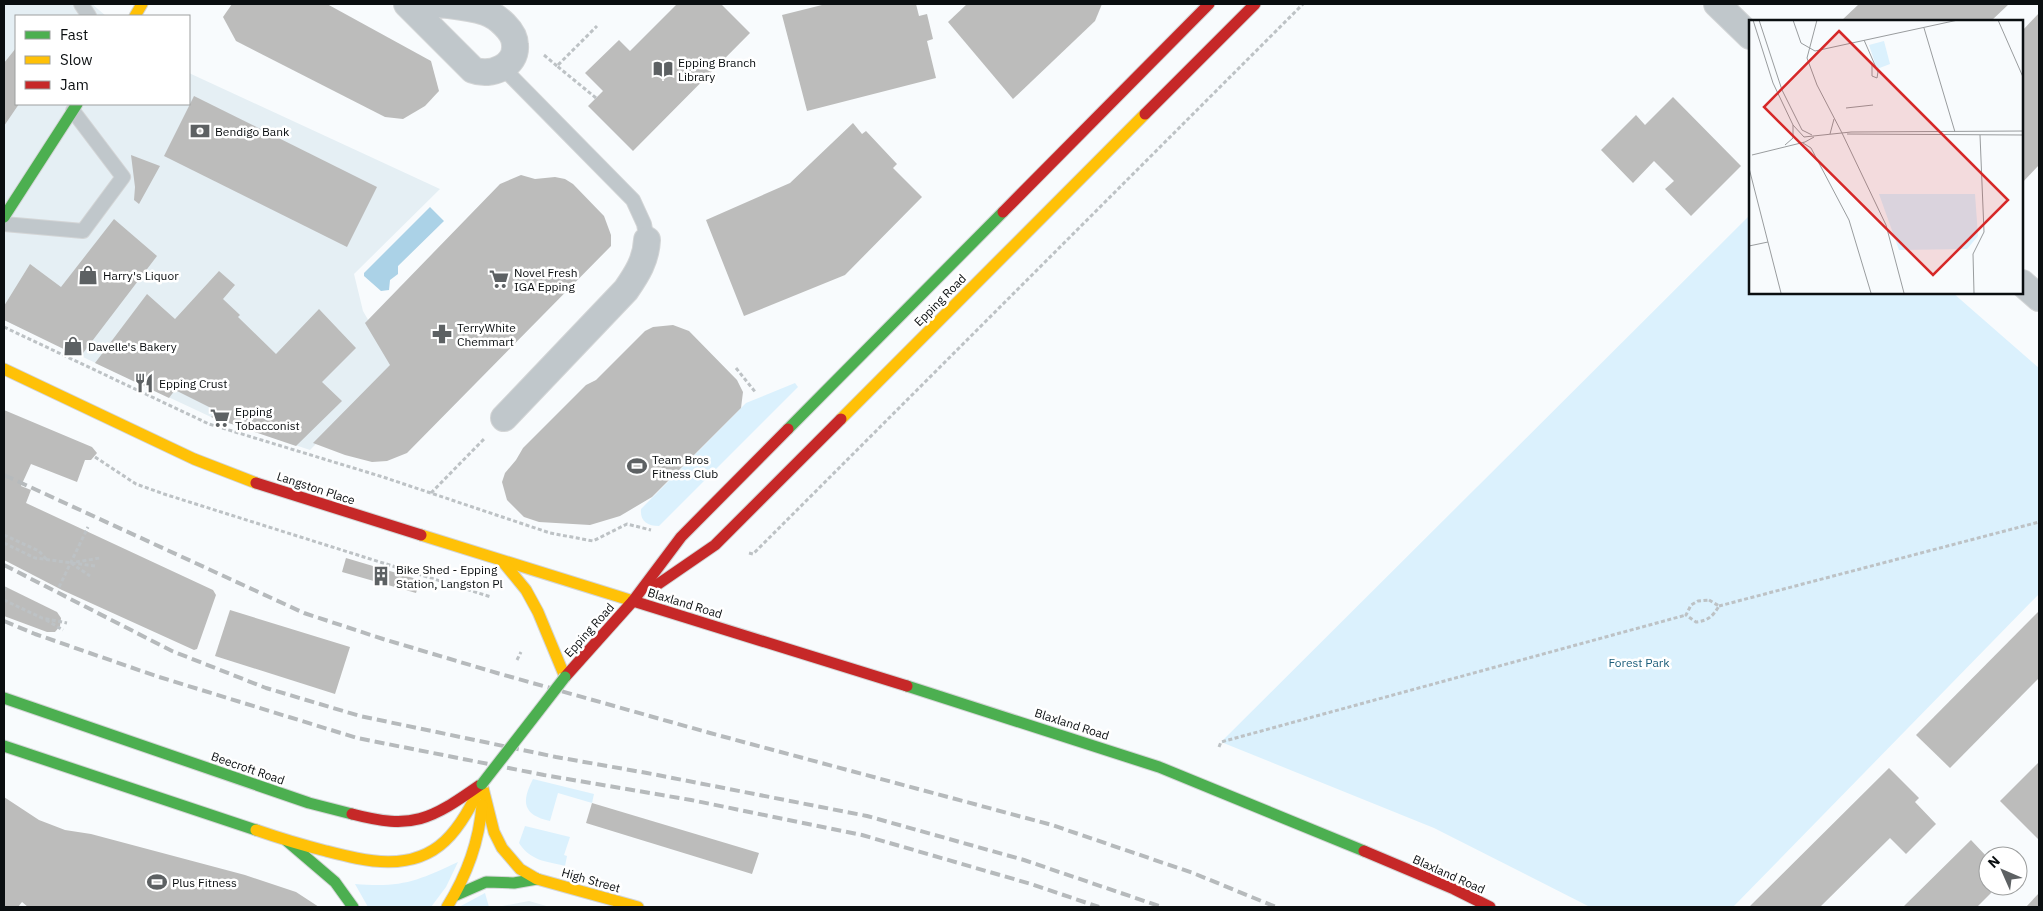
<svg xmlns="http://www.w3.org/2000/svg" width="2043" height="911" viewBox="0 0 2043 911" font-family="'IBM Plex Sans',sans-serif">
  <style>
    .built { fill: #e5eff4 }
    .green { fill: #dbf1fd }
    .water { fill: #abd2e7 }
    .building { fill: #bcbcbb }
    .lines { fill: none; stroke-linecap: round; stroke-linejoin: round }
    .lane-casing { stroke: #d3d5d6; stroke-width: 16 }
    .street-casing { stroke: #d3d5d6; stroke-width: 28 }
    .fast-casing { stroke: #d3d5d6; stroke-width: 13 }
    .slow-casing { stroke: #d3d5d6; stroke-width: 13 }
    .jam-casing { stroke: #d3d5d6; stroke-width: 13 }
    .path { stroke: #bdc2c5; stroke-width: 3; stroke-dasharray: 4 2.5; stroke-linecap: butt }
    .lane { stroke: #c0c7cb; stroke-width: 14 }
    .street { stroke: #c0c7cb; stroke-width: 26 }
    .fast { stroke: #4caf50; stroke-width: 11 }
    .slow { stroke: #ffc107; stroke-width: 11 }
    .jam { stroke: #c62828; stroke-width: 11 }
    .rail { stroke: #b6babc; stroke-width: 4; stroke-dasharray: 10 5; stroke-linecap: butt }
    .fast-bridge-casing { stroke: #d3d5d6; stroke-width: 13; stroke-linecap: butt }
    .fast-bridge { stroke: #4caf50; stroke-width: 11 }
    .labels { text-anchor: middle; dominant-baseline: central; stroke-width: 5; stroke-linejoin: round; paint-order: stroke }
    .poi-label { font-size: 12px; fill: #0a0e10; stroke: #fff; text-anchor: start }
    .street-label { font-size: 12px; fill: #0a0e10; stroke: #fff }
    .park-label { font-size: 12px; fill: #1b5d7a; stroke: #fff }
    .inset-road { fill: none; stroke: #999c9e; stroke-width: 1 }
    .view { fill: #d62828; fill-opacity: 0.15; stroke: #d62828; stroke-width: 2.5 }
    .inset-edge { fill: none; stroke: #0a0e10; stroke-width: 2.5 }
  </style>
  <rect width="100%" height="100%" fill="#f8fbfd"/>
  <g class="built">
    <path d="M4,4h88l14,12h-90v88h173v-31l251,116 -86,85 9,37 31,54 -84,85 -99,-33 -207,-97z"/>
    <path d="M529,901l21,6h-50l2,-1z"/>
  </g>
  <g class="green">
    <path d="M1750,215v77l203,1 86,75v226l-306,313h-143l-156,-79 -213,-86z"/>
    <path d="M795,383l3,4 -139,139c-12,0 -19,-5 -18,-17l105,-106z"/>
    <path d="M533,779l61,15 -2,9 -34,-10 -8,28c-27,-6 -29,-19 -17,-42z"/>
    <path d="M525,826l45,11 -6,18 3,1 -2,10c-20,-5 -34,-5 -46,-23z"/>
    <path d="M458,862l-12,25 -15,20h-63l-13,-23c47,4 62,-3 103,-22z"/>
    <path d="M485,893l4,14h-30z"/>
  </g>
  <path class="water" d="M430,207l14,14 -46,45v8l-8,6 -1,10 -8,1 -17,-15v-3z"/>
  <g class="building">
    <path d="M232,4h95l104,57 8,30 -14,15 -22,13 -18,-2 -149,-76 -13,-24z"/>
    <path d="M677,4h44l29,29 -117,118 -45,-45 15,-15 -18,-18 34,-33 11,11z"/>
    <path d="M826,4h90l3,12 8,-2 6,25 -6,2 9,37 -129,33 -25,-96z"/>
    <path d="M967,4h135l-7,17 -82,78 -65,-77z"/>
    <path d="M1859,4h150l-18,17h-150z"/>
    <path d="M2039,13v152l-17,18v-152z"/>
    <path d="M16,48v56h3l-15,22v-63z"/>
    <path d="M194,96l183,91 -30,60 -183,-91z"/>
    <path d="M1673,97l68,69 -50,50 -26,-27 9,-8 -20,-20 -21,22 -32,-33 35,-35 9,10z"/>
    <path d="M853,123l9,11 4,-3 31,33 -4,4 29,29 -77,78 -101,41 -38,-96 84,-37z"/>
    <path d="M131,155l29,11 -21,38 -5,-4 1,-13z"/>
    <path d="M521,175l14,4 20,-2 10,2 8,5 31,32 7,19v11l-204,207 -20,8 -15,1 -27,-7 -32,-12 77,-78 -25,-42 135,-139z"/>
    <path d="M114,219l43,37 -77,101 -76,-37v-14l26,-42 31,23z"/>
    <path d="M219,271l16,14 -12,14 17,16 -2,2 38,37 43,-45 37,39 -34,34 20,19 -46,45 -85,-29 6,-6 -42,-21 -6,8 -74,-35 52,-69 28,25z"/>
    <path d="M673,325l16,6 48,49 6,12 -2,16 -89,89 -32,19 -30,9 -51,-3 -15,-5 -17,-17 -5,-18 3,-9 11,-13 7,-12 63,-63 10,-5 49,-49 8,-4z"/>
    <path d="M4,410l88,37 5,6 -6,7h-6l-8,22 -46,-18 -10,22 10,4 -5,13 187,87 3,5 -19,54 -3,1 -132,-60 -58,-30z"/>
    <path d="M346,558l74,22 -4,13 -74,-21z"/>
    <path d="M4,586l53,26 4,6 -1,8 -5,6h-8l-43,-16z"/>
    <path d="M230,610l120,37 -15,47 -120,-38z"/>
    <path d="M2039,611v67l-89,90 -34,-33z"/>
    <path d="M2039,762v78l-39,-39z"/>
    <path d="M1889,768l30,30 -4,4 21,22 -30,30 -16,-16 -70,69h-71z"/>
    <path d="M4,797l35,23 26,10 26,4 154,41 51,17 23,15h-291l-6,-5 -4,5h-14z"/>
    <path d="M592,803l167,50 -7,21 -166,-51z"/>
    <path d="M1971,840l17,18v28h10l-21,21h-74z"/>
    <path d="M2039,893v14h-13z"/>
  </g>
  <g class="lines">
    <defs>
      <g id="lane">
        <path d="M81,4l8,12"/>
        <path d="M503,68l130,132 11,24 3,16"/>
        <path d="M4,224l79,7 40,-54 -50,-66"/>
      </g>
      <g id="street">
        <path d="M407,4l66,66c18,7 44,-4 42,-25 0,-14 -18,-29 -30,-33 -15,-5 -31,-6 -46,-8"/>
        <path d="M1717,4l33,32"/>
        <path d="M2022,283l17,15"/>
        <path d="M504,418l122,-128c11,-16 20,-30 21,-50"/>
      </g>
      <g id="fast">
        <path d="M4,217l73,-113"/>
        <path d="M788,429l215,-217"/>
        <path d="M907,686l252,81 205,84"/>
        <path d="M4,698l305,105 43,11"/>
        <path d="M4,746l252,84"/>
        <path d="M287,841l48,41 18,25"/>
        <path d="M454,896l32,-14 28,1 23,-4"/>
      </g>
      <g id="slow">
        <path d="M135,16l7,-12"/>
        <path d="M4,369l190,90 62,24"/>
        <path d="M841,419l304,-305"/>
        <path d="M421,535l212,66"/>
        <path d="M503,562l23,28 12,22 27,65"/>
        <path d="M482,784l12,48 8,16 18,21 17,10 101,28"/>
        <path d="M256,830c23,8 46,15 70,21 39,10 85,22 119,-10 16,-15 27,-37 37,-57"/>
        <path d="M447,907c20,-32 32,-64 35,-102"/>
      </g>
      <g id="jam">
        <path d="M1145,114l110,-110"/>
        <path d="M1003,212l206,-208"/>
        <path d="M256,483l165,52"/>
        <path d="M651,589l64,-44 126,-126"/>
        <path d="M633,601l274,85"/>
        <path d="M565,677l68,-76 48,-64 107,-108"/>
        <path d="M352,814c61,16 78,6 128,-29"/>
        <path d="M1364,851l90,38 36,18"/>
      </g>
    </defs>
    <use href="#lane" class="lane-casing"/>
    <use href="#street" class="street-casing"/>
    <use href="#fast" class="fast-casing"/>
    <use href="#slow" class="slow-casing"/>
    <use href="#jam" class="jam-casing"/>
    <g class="path">
      <path d="M544,55l13,11"/>
      <path d="M596,98l-39,-32 40,-40"/>
      <path d="M4,327l205,97 174,53 167,56 43,8 34,-17 24,6"/>
      <path d="M736,368l20,25"/>
      <path d="M95,457l41,27 28,10 327,103"/>
      <path d="M431,493l54,-55"/>
      <path d="M4,535l35,16 9,10"/>
      <path d="M4,543l31,15 60,8"/>
      <path d="M749,553l4,1 550,-550"/>
      <path d="M76,562l24,-4"/>
      <path d="M71,563l19,13"/>
      <path d="M59,587l29,-60"/>
      <path d="M4,591l2,-5"/>
      <path d="M4,600l38,18 25,5"/>
      <path d="M1709,600l10,6c-6,10 -11,15 -23,16l-10,-7 5,-10 7,-4z"/>
      <path d="M1719,606l320,-84"/>
      <path d="M46,620l17,10"/>
      <path d="M517,660l4,-8"/>
      <path d="M1219,747l2,-5 465,-127"/>
    </g>
    <use href="#lane" class="lane"/>
    <use href="#street" class="street"/>
    <use href="#fast" class="fast"/>
    <use href="#slow" class="slow"/>
    <use href="#jam" class="jam"/>
    <g class="rail">
      <path d="M4,475l300,138 79,26 114,34 213,60 342,92 141,48 83,34"/>
      <path d="M4,565l168,86 94,37 94,28 196,41 91,16 220,43 157,44 138,47"/>
      <path d="M4,621l31,13 121,42 201,62 187,37 147,25 171,35 169,49 68,23"/>
    </g>
    <defs>
      <path id="fast-bridge" d="M482,784l83,-107"/>
    </defs>
    <use href="#fast-bridge" class="fast-bridge-casing"/>
    <use href="#fast-bridge" class="fast-bridge"/>
  </g>
  <defs>
    <symbol id="library-bare" viewBox="-9 -9 18 18"><path d="M-6-4Q-3-5.5-.7-3.5V5Q-3 3-6 4ZM6-4Q3-5.5 .7-3.5V5Q3 3 6 4Z" fill="#5d6163" stroke="#fff" stroke-width="2.5" paint-order="stroke"/></symbol>
    <symbol id="bank-bare" viewBox="-9 -9 18 18"><path d="M-6-4H6V4H-6ZM0-2.3a2.3 2.3 0 1 0 0 4.6a2.3 2.3 0 1 0 0-4.6Z" fill="#5d6163" stroke="#fff" stroke-width="2.5" paint-order="stroke"/></symbol>
    <symbol id="shop-bare" viewBox="-9 -9 18 18"><path d="M-5-2.5h2.3a2.7 3.5 0 0 1 5.4 0H5L5.5 6h-11ZM-1.5-2.5h3a1.5 2.3 0 0 0-3 0Z" fill="#5d6163" stroke="#fff" stroke-width="2.5" paint-order="stroke"/></symbol>
    <symbol id="supermarket-bare" viewBox="-9 -9 18 18"><path d="M-6-5.5h2.5l.6 2H6L4.5 2H-2.5L-4.4-4H-6ZM-1.5 3.2a1.3 1.3 0 1 0 .1 0ZM3 3.2a1.3 1.3 0 1 0 .1 0Z" fill="#5d6163" stroke="#fff" stroke-width="2.5" paint-order="stroke"/></symbol>
    <symbol id="pharmacy-bare" viewBox="-9 -9 18 18"><path d="M-2-6h4v4h4v4h-4v4h-4v-4h-4v-4h4Z" fill="#5d6163" stroke="#fff" stroke-width="2.5" paint-order="stroke"/></symbol>
    <symbol id="restaurant-bare" viewBox="-9 -9 18 18"><path d="M-5-6h1v4h1v-4h1v4h1v-4h1v5L-1.5 .5V6h-2V.5L-5-1ZM5-6V6H3V1.5H1.5Q1.5-4 5-6Z" fill="#5d6163" stroke="#fff" stroke-width="2.5" paint-order="stroke"/></symbol>
    <symbol id="stadium-bare" viewBox="-9 -9 18 18"><path d="M0-5a6.5 5 0 1 0 0 10a6.5 5 0 1 0 0-10ZM-3.5-1.8h7v3.6h-7Z" fill="#5d6163" stroke="#fff" stroke-width="2.5" paint-order="stroke"/></symbol>
    <symbol id="building-bare" viewBox="-9 -9 18 18"><path d="M-4-6H4V6H1V3H-1V6H-4ZM-2.5-4.3h1.7v1.8h-1.7ZM.8-4.3h1.7v1.8H.8ZM-2.5-1h1.7V.8h-1.7ZM.8-1h1.7V.8H.8Z" fill="#5d6163" stroke="#fff" stroke-width="2.5" paint-order="stroke"/></symbol>
  </defs>
  <g fill-rule="evenodd">
    <use href="#library-bare" x="649" y="55" width="28" height="28"/>
    <use href="#bank-bare" x="186" y="117" width="28" height="28"/>
    <use href="#shop-bare" x="74" y="261" width="28" height="28"/>
    <use href="#supermarket-bare" x="485" y="265" width="28" height="28"/>
    <use href="#pharmacy-bare" x="428" y="320" width="28" height="28"/>
    <use href="#shop-bare" x="59" y="332" width="28" height="28"/>
    <use href="#restaurant-bare" x="130" y="369" width="28" height="28"/>
    <use href="#supermarket-bare" x="206" y="404" width="28" height="28"/>
    <use href="#stadium-bare" x="623" y="452" width="28" height="28"/>
    <use href="#building-bare" x="367" y="562" width="28" height="28"/>
    <use href="#stadium-bare" x="143" y="868" width="28" height="28"/>
  </g>
  <g class="labels">
    <g class="poi-label">
      <text x="678" y="62">Epping Branch<tspan x="678" dy="14">Library</tspan></text>
      <text x="215" y="131">Bendigo Bank</text>
      <text x="514" y="272">Novel Fresh<tspan x="514" dy="14">IGA Epping</tspan></text>
      <text x="103" y="275">Harry's Liquor</text>
      <text x="457" y="327">TerryWhite<tspan x="457" dy="14">Chemmart</tspan></text>
      <text x="88" y="346">Davelle's Bakery</text>
      <text x="159" y="383">Epping Crust</text>
      <text x="235" y="411">Epping<tspan x="235" dy="14">Tobacconist</tspan></text>
      <text x="652" y="459">Team Bros<tspan x="652" dy="14">Fitness Club</tspan></text>
      <text x="396" y="569">Bike Shed - Epping<tspan x="396" dy="14">Station, Langston Pl</tspan></text>
      <text x="172" y="882">Plus Fitness</text>
    </g>
    <g class="street-label">
      <text transform="translate(940 300) rotate(-45)">Epping Road</text>
      <text transform="translate(316 488) rotate(18)">Langston Place</text>
      <text transform="translate(685 603) rotate(17)">Blaxland Road</text>
      <text transform="translate(589 630) rotate(-48)">Epping Road</text>
      <text transform="translate(1072 724) rotate(18)">Blaxland Road</text>
      <text transform="translate(248 768) rotate(19)">Beecroft Road</text>
      <text transform="translate(1449 874) rotate(24)">Blaxland Road</text>
      <text transform="translate(591 880) rotate(16)">High Street</text>
    </g>
    <g class="park-label">
      <text x="1639" y="662">Forest Park</text>
    </g>
  </g>
  <g transform="translate(1749 20)">
    <rect width="274" height="274" fill="#f8fbfd"/>
    <path d="M135,21l6,23 -13,5 -8,-24zM130,174h96l3,42 -11,13 -68,1z" fill="#dbf1fd"/>
    <path class="inset-road" d="M4,0l20,63 20,42 11,12 47,-5 172,-1M10,0l23,70 20,40 10,5M44,0l8,23 14,8 143,-31M68,0l-10,38 10,27 25,48M249,0l25,57M175,8l31,104M115,20l14,32 -1,6 -5,-2v-12M97,88l27,-3M93,113l44,92 18,68M81,114l4,-15M98,114l176,1M54,123l8,5 38,72 22,73M36,125l8,-7v-13M3,135l53,-13 9,-5M0,148l32,125M0,226l19,-4M225,273l-1,-39 11,-22 -4,-97"/>
    <path class="view" d="M90,11l169,169 -75,75 -169,-168z"/>
    <rect width="274" height="274" class="inset-edge"/>
  </g>
  <rect width="2043" height="911" fill="none" stroke="#0a0e10" stroke-width="10"/>
  <rect x="15" y="15" width="175" height="90" fill="#ffffff" stroke="#9d9f9f"/>
  <rect x="25" y="31" width="25" height="8" fill="#4caf50" stroke="#9d9f9f"/>
  <text x="60" y="40" font-size="15" fill="#0a0e10">Fast</text>
  <rect x="25" y="56" width="25" height="8" fill="#ffc107" stroke="#9d9f9f"/>
  <text x="60" y="65" font-size="15" fill="#0a0e10">Slow</text>
  <rect x="25" y="81" width="25" height="8" fill="#c62828" stroke="#9d9f9f"/>
  <text x="60" y="90" font-size="15" fill="#0a0e10">Jam</text>
  <g transform="translate(2003 871) rotate(315)"><circle r="24" fill="#ffffff" stroke="#9d9f9f"/>
  <path d="M0-4L9 19L0 12L-9 19Z" fill="#5d6163"/>
  <text y="-8" font-size="14" font-weight="bold" text-anchor="middle" fill="#0a0e10">N</text>
  </g>
</svg>
